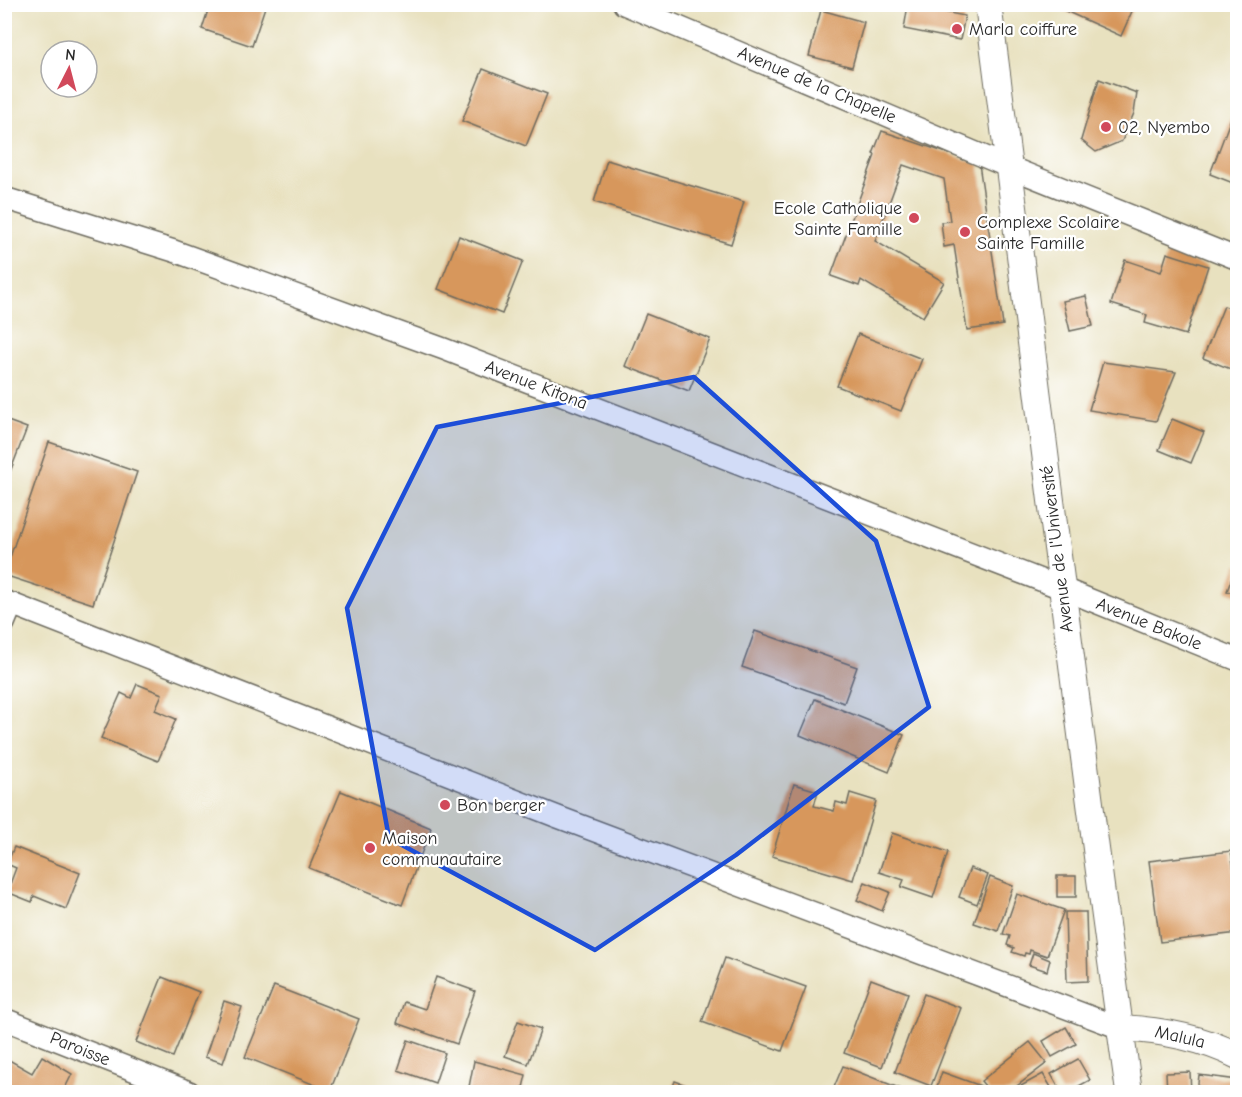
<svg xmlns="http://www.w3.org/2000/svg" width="1242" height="1097" viewBox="0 0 1242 1097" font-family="'Comic Neue',sans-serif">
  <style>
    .building { fill: #d7975c }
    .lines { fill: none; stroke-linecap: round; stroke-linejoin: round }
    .minor-casing { stroke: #6d6b5f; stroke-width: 24 }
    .tertiary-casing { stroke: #6d6b5f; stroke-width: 28 }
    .minor { stroke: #fff; stroke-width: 21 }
    .tertiary { stroke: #fff; stroke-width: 26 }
    .marked { fill: #1d4ed8; fill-opacity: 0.2; stroke: #1d4ed8; stroke-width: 4.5; stroke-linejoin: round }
    .poi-dot { fill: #d1495b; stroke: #fff; stroke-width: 2 }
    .labels { text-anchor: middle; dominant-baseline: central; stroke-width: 4.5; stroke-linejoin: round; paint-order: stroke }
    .poi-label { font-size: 18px; fill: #2b2b2b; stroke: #fff; text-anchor: start }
    .street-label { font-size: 18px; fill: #2b2b2b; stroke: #fff }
  </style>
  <rect width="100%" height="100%" fill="#fff"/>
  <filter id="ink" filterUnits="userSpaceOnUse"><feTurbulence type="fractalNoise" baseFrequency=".0167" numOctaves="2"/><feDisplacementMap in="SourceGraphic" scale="12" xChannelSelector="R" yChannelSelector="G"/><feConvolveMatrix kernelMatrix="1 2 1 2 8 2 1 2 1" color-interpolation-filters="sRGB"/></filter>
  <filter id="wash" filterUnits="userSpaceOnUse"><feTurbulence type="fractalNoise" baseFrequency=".008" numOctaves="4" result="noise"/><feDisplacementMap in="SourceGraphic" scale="24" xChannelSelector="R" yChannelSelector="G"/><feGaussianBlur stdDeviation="1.35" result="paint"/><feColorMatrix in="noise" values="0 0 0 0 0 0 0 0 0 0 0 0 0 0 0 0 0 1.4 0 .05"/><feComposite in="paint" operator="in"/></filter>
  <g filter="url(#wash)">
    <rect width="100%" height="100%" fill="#e8e1bf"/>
    <g id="blocks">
      <g class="building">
        <path d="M210,4h56l-14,42 -50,-17z"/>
        <path d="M1050,4h88l-3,6 -2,-1 -12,27z"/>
        <path d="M908,5l57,11 -5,24 -56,-11z"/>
        <path d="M821,10l43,12 -12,45 -43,-11z"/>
        <path d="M483,69l64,25 -21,52 -64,-25z"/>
        <path d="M1099,79l38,14 -3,20 -12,28 -26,11 -15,-12z"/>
        <path d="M1233,113l5,2v70l-28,-11z"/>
        <path d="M882,131l97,33 24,161 -36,5 -13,-85 -10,2 -3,-25 9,-1 -6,-42 -41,-14 -28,76 69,41 -21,35 -62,-37 -2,6 -28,-10 44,-121 -2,-1z"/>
        <path d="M607,160l137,42 -13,42 -137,-42z"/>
        <path d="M459,236l64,25 -21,53 -64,-25z"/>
        <path d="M1167,253l41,13 -22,69 -41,-12 2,-8 -36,-11 14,-44 36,12z"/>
        <path d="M1086,296l7,30 -23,5 -7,-30z"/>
        <path d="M1224,306l14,5v61l-35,-14z"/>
        <path d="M646,314l64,25 -21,52 -64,-25z"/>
        <path d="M858,334l64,25 -21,52 -64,-25z"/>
        <path d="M1103,362l73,10 -20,49 -67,-11z"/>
        <path d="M1172,419l32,13 -13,31 -32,-13z"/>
        <path d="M5,420l22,8 -22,57 -1,-64z"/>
        <path d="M49,442l88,30 -44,132 -89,-29z"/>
        <path d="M1237,564h1v31l-11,-4z"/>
        <path d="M755,631l102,36 -13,36 -102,-36z"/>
        <path d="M137,684l25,10 -7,16 21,9 -18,42 -57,-23 20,-45 10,5z"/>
        <path d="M815,699l89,36 -15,37 -89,-37z"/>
        <path d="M794,784l24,7 -4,15 20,5 2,-9 11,3 3,-12 26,8 -23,79 -81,-24z"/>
        <path d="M341,791l90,37 -29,77 -93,-37z"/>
        <path d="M892,833l56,19 -15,46 -32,-11 3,-7 -25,-8z"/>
        <path d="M14,847l66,26 -14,36 -32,-13 -2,6 -25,-10 9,-24 -9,-4z"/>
        <path d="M1231,851l7,46v36l-78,9 -11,-81z"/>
        <path d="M970,868l18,7 -11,29 -18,-7z"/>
        <rect x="1057" y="876" width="19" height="21"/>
        <path d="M990,877l23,9 -15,45 -24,-8z"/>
        <path d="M865,882l25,10 -8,19 -25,-11z"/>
        <path d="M1017,894l47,16 -17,46 -17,-6 -1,4 -4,-1 -1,3 -12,-4 2,-4 -7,-3 3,-9 -7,-2z"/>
        <path d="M1065,912h21l2,69 -21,1z"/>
        <path d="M1033,953l17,7 -3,11 -18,-6z"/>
        <path d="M725,958l81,29 -24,64 -80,-29z"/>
        <path d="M162,977l37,15 -26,65 -37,-15z"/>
        <path d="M436,977l39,14 -18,53 -60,-21 7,-21 21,7z"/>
        <path d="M871,979l37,14 -26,74 -38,-14z"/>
        <path d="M274,986l85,33 -29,72 -85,-34z"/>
        <path d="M924,994l37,14 -30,78 -36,-14z"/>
        <path d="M224,1001l18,6 -19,56 -18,-6z"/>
        <path d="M518,1021l23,8 -13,35 -23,-8z"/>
        <path d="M1066,1027l10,17 -24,13 -9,-16z"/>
        <path d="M408,1040l37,13 -10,30 -37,-13z"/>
        <path d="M1030,1042l17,21 -38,29h-19l-9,-11z"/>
        <path d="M42,1056l30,18 -9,18h-59v-35l28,16z"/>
        <path d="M1078,1059l12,21 -22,12h-7l-10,-18z"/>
        <path d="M474,1061l52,14 -4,17h-54z"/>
        <path d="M843,1066l61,24 -1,2h-71z"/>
        <path d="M942,1072l39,14 -2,6h-44z"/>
        <path d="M1190,1072l1,20h-24l-1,-19z"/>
        <path d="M1043,1074l11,18h-44z"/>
        <path d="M1199,1075l39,5v12h-41z"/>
        <path d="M675,1081l31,11h-35z"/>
      </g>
    </g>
  </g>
  <g filter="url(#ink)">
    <use href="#blocks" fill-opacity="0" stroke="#6d6b5f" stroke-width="1.5"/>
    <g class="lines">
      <defs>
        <g id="minor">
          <path d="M624,4l385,163 229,92"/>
          <path d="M4,198l170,53 270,98 617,239 177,72"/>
          <path d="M4,601l554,216 562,211"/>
          <path d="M4,623l8,-19"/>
          <path d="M4,1019l185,73"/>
        </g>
        <g id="tertiary">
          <path d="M988,4c47,363 90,726 141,1088"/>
          <path d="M1120,1028c39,2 83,10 118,28"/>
        </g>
      </defs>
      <use href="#minor" class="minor-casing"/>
      <use href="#tertiary" class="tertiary-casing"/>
      <use href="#minor" class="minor"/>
      <use href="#tertiary" class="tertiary"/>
    </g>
  </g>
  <path class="marked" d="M694,377l182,164 53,166 -193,148 -141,95 -206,-112 -42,-230 90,-181z"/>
  <g class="poi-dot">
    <circle cx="957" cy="29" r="6"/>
    <circle cx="1106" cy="127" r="6"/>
    <circle cx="914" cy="218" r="6"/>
    <circle cx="965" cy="232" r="6"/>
    <circle cx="445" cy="805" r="6"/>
    <circle cx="370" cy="848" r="6"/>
  </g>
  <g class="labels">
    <g class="poi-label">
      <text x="969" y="29">Marla coiffure</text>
      <text x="1118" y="127">02, Nyembo</text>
      <text x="902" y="208" text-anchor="end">Ecole Catholique<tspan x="902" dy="21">Sainte Famille</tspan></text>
      <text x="977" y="222">Complexe Scolaire<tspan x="977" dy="21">Sainte Famille</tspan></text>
      <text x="457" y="805">Bon berger</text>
      <text x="382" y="838">Maison<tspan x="382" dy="21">communautaire</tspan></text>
    </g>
    <g class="street-label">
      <text transform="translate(817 85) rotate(23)">Avenue de la Chapelle</text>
      <text transform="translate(536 385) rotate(21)">Avenue Kitona</text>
      <text transform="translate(1057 549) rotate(-97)">Avenue de l'Université</text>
      <text transform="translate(1149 624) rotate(22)">Avenue Bakole</text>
      <text transform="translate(1180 1037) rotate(13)">Malula</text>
      <text transform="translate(80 1049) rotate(22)">Paroisse</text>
    </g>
  </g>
  <rect width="1242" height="1097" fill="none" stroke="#fff" stroke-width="24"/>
  <g transform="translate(69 69) rotate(6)"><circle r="28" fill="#ffffff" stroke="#aaaaaa" stroke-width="1.5"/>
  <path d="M0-4.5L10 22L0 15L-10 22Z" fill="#d1495b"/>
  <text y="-9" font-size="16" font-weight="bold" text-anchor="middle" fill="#2b2b2b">N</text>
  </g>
</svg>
